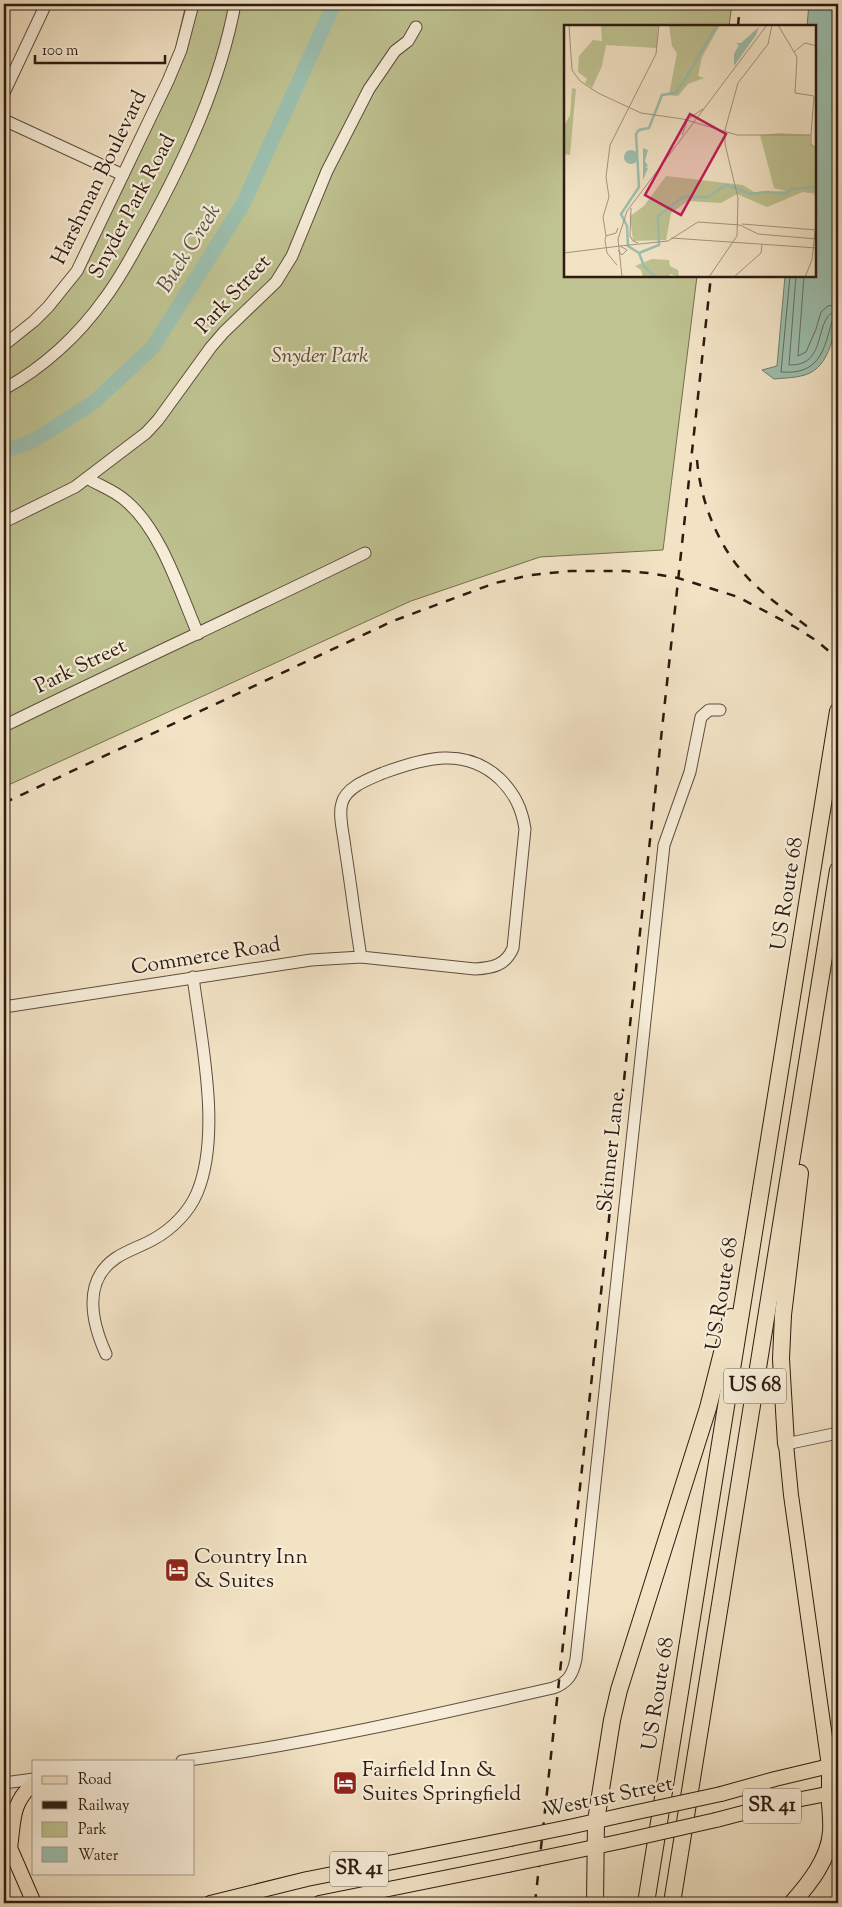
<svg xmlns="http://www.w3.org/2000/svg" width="842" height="1907" viewBox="0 0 842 1907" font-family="'Sorts Mill Goudy',serif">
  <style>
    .green { fill: #bfc291; stroke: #766e51 }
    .water { fill: #9cbfae; stroke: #6f7d6f }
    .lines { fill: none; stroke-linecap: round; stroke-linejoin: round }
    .shore { stroke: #646d60; stroke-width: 1 }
    .river { stroke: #9cbfae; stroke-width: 15 }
    .minor-casing { stroke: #5e4d3e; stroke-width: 13 }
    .major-casing { stroke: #2c1b11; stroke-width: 16 }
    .highway-casing { stroke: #2c1b11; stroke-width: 18 }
    .minor { stroke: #f7edd9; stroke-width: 11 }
    .major { stroke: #f2e3c5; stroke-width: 14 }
    .highway { stroke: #f2e3c5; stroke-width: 16 }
    .rail { stroke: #2c1b11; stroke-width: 2.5; stroke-dasharray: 9 9; stroke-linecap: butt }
    .major-bridge-casing { stroke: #2c1b11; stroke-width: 16; stroke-linecap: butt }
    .major-bridge { stroke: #f2e3c5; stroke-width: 14 }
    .labels { text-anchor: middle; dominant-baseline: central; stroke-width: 4.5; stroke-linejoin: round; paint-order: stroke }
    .shield { fill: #f7edd9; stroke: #695a4d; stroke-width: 1 }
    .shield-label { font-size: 20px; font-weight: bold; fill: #2c1b11 }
    .street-label { font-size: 21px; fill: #2c1b11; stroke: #f7edd9 }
    .park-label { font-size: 21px; font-style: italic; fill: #584d37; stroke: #f7edd9 }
    .poi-label { font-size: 21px; fill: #2c1b11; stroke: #f7edd9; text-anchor: start }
    .water-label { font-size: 22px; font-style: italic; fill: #535448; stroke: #f7edd9 }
    .inset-river { fill: none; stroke: #9cbfae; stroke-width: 2.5 }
    .inset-road { fill: none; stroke: #a3937d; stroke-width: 1 }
    .view { fill: #c2185b; fill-opacity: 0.15; stroke: #c2185b; stroke-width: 2.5 }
    .inset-edge { fill: none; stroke: #2c1b11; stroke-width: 2.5 }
  </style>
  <rect width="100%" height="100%" fill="#f2e3c5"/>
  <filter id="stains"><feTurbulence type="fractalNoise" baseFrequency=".004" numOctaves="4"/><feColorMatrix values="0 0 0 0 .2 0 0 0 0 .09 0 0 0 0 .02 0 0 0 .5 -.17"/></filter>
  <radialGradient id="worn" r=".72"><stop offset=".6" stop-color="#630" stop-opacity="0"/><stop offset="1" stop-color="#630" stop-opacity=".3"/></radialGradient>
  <path class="green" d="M186,4h546l-3,22h-163v250h131l-34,274 -123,7 -129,44 -407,186v-444l61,-56 103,-206z"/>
  <path class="water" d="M809,4h29v303c-3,23 -7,60 -33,68 -10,3 -21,3 -31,4l-12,-9 15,-4 8,-90h31v-250h-9z"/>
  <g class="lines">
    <g class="shore">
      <path d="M790,276l-9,96c38,3 43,-21 51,-51l6,-4"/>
      <path d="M796,276l-7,89c41,2 23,-52 49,-54"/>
      <path d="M804,276l-6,80 8,-4 10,-23 5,-17 7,-6 10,-2"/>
    </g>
    <path class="river" d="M4,451l29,-10 61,-39 59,-55 90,-143 91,-200"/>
    <defs>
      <g id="minor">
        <path d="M4,93l42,-89"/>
        <path d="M4,120l119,55"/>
        <path d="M4,345l30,-24 14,-14 29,-36 91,-190 13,-31 12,-46"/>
        <path d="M4,389c39,-21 75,-54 101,-91 16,-21 28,-45 41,-68 39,-71 74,-146 89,-226"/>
        <path d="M87,478c13,8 27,12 39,23 35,29 54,91 72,133"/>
        <path d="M4,522l71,-35 71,-54 12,-13 53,-73 13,-15 52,-50 16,-26 35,-85 42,-82 26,-38 13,-10 8,-14"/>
        <path d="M4,726c120,-59 241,-114 361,-173"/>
        <path d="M4,1007l307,-47 50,-3 114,12c18,-1 31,-4 38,-21l12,-119c-3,-20 -10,-35 -25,-50 -35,-33 -76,-21 -117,-6 -14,6 -37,14 -41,30 -4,12 2,33 3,45 6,37 10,73 16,109"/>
        <path d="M106,1354c-14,-31 -24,-73 10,-96 12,-8 26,-12 38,-19 18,-10 35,-27 43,-46 25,-59 4,-154 -4,-216"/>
        <path d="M786,1444l52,-11"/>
        <path d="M182,1761c125,-17 248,-45 371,-73 15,-5 20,-14 23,-29l88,-814 26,-73 11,-55 8,-7h11"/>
        <path d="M4,1783l30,-4"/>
      </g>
      <g id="major">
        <path d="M786,1444l5,51 38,271v27"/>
        <path d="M721,1794l54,-15 63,-15"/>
        <path d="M716,1820l65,-17 56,-11"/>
        <path d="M569,1827l59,-13"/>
        <path d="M4,1834l30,69"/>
        <path d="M10,1848c4,-28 1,-45 24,-65"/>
        <path d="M566,1853l57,-12"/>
        <path d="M210,1903l97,-24 203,-40"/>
        <path d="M319,1903l189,-38"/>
      </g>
      <g id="highway">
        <path d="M786,1444l-5,-85 2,-44 17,-142"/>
        <path d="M595,1903l1,-82 16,-101 7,-30 89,-282 23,-91"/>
        <path d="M646,1903l192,-1192"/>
        <path d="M672,1903l166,-1033"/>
        <path d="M792,1903c17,-19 37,-44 39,-71 1,-12 -1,-26 -2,-39"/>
      </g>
    </defs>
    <use href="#minor" class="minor-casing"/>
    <use href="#major" class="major-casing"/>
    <use href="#highway" class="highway-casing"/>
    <use href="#minor" class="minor"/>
    <use href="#major" class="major"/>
    <use href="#highway" class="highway"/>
    <g class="rail">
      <path d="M738,26l2,-22"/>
      <path d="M697,460c4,46 24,94 59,126 17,16 38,30 57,45"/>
      <path d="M4,803l389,-182 102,-38 36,-8 39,-4h55l23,2 30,5 60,19 57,30 22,14 21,18"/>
      <path d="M535,1903l176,-1627"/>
    </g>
    <defs>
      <g id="major-bridge">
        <path d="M628,1814l93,-20"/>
        <path d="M510,1839l59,-12"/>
        <path d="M623,1841l93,-21"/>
        <path d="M508,1865l58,-12"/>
      </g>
    </defs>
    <use href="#major-bridge" class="major-bridge-casing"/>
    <use href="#major-bridge" class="major-bridge"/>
  </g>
  <defs>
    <symbol id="hotel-square" viewBox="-11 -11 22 22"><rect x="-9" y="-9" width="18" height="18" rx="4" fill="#8f2418" stroke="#f7edd9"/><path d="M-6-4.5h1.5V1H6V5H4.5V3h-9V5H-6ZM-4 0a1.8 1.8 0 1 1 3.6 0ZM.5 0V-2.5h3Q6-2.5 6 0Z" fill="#fff"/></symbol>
  </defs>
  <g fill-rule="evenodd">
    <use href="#hotel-square" x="163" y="1556" width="28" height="28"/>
    <use href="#hotel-square" x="331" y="1769" width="28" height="28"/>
  </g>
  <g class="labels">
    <g class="shield">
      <rect x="724" y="1368.5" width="62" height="35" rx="4"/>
      <rect x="743" y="1788.5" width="58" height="35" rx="4"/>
      <rect x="330" y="1851.5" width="58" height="35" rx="4"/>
    </g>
    <g class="shield-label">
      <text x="755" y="1386">US 68</text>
      <text x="772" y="1806">SR 41</text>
      <text x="359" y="1869">SR 41</text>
    </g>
    <g class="street-label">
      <text transform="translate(100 178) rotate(-64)">Harshman Boulevard</text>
      <text transform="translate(133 207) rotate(-62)">Snyder Park Road</text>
      <text transform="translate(234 295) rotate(-47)">Park Street</text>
      <text transform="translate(81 667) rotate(-26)">Park Street</text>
      <text transform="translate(788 894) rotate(-81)">US Route 68</text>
      <text transform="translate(206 957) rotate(-9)">Commerce Road</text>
      <text transform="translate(612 1152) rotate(-84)">Skinner Lane</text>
      <text transform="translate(723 1294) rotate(-81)">US Route 68</text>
      <text transform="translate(659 1694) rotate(-81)">US Route 68</text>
      <text transform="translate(608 1798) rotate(-12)">West 1st Street</text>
    </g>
    <g class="park-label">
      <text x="320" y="357">Snyder Park</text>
    </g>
    <g class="poi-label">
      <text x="194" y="1558">Country Inn<tspan x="194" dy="24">&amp; Suites</tspan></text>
      <text x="362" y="1771">Fairfield Inn &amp;<tspan x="362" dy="24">Suites Springfield</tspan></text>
    </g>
    <g class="water-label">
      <text transform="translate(190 249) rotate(-58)">Buck Creek</text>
    </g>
  </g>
  <g transform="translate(564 25)">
    <rect width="252" height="252" fill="#f2e3c5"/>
    <path d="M37,0h57l-1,23 -51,-3 -4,21 -10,22 -7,-5 2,-4 -9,-7 1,-16 14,-16 9,1zM105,0h51l-18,32 -4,19 6,2 -16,6 -10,12 -9,-1 8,-42 -5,-7zM8,63l4,1 -6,66 -6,-1v-28l6,-11zM216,108l31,2 -1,8 6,5v46l-13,-2 -36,15 -30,-13 -16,9 -33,-2 -17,12 -5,27 -33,1 -3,-25 14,-10 22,-30 77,9 11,7 32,-1 -12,-3 -14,-53zM88,234l17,1 1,6 8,4 1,7 -9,-3v3h-27l-2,-7 -6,-4z" fill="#bfc291"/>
    <path d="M195,2l-3,8 -22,31v-12l5,-9 -3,-2h5zM79,123l5,2 -3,11 3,5 -3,1 3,1 -5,12zM60 132a7 7 0 1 1 14 0a7 7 0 1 1-14 0Z" fill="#9cbfae"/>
    <path class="inset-river" d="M75,228l20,-8 -1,-29 25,-19h25l18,-12 25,9 15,-2 19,2 7,-5 25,-2M91,252l-11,-11 -5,-13 -11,-7 -1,-20 -6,-12 18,-27 -3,-53 3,-4 10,-2 13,-33 13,-2 8,-10 34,-58"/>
    <path class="inset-road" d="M5,0l3,45 8,11 18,12 43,20 42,6 54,16h74v10l6,3M214,0l19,32 -2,36 19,3 -3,39M230,27l11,-9 12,3M124,94l15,-10M161,105l13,-47 30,-39 4,-19M118,110l6,-16M67,183l-1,28 3,5 5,2M178,199l75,6M42,211l-3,-19 6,-20 -3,-20 4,-32 46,-91 3,-29M107,213l146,10M56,221l48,-5 30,-19 42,3 18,9 59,5M0,228l56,-7 7,4 -5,5 -4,-5M53,240l-10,-12 -2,-13 1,-4 10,-3 2,-5M58,252l-4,-38 9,-28 140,-186M145,252l28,-41 1,-38 -13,-54v-14M170,252l27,-24 1,-8M241,252l7,-17 5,-47"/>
    <path class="view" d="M126,89l36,20 -45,81 -36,-20z"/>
    <rect width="252" height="252" class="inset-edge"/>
  </g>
  <rect width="842" height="1907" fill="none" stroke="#f2e3c5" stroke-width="20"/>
  <rect x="5" y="5" width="832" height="1897" fill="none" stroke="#2c1b11" stroke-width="2.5"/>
  <rect x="10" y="10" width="822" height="1887" fill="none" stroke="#2c1b11"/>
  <rect x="32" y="1760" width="162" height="115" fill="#f7edd9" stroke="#a69989"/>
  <rect x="42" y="1776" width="25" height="8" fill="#f2e3c5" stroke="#a69989"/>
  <text x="78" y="1784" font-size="15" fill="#2c1b11">Road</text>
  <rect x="42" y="1801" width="25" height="8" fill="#2c1b11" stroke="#a69989"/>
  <text x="78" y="1810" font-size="15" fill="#2c1b11">Railway</text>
  <rect x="42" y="1822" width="25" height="15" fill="#bfc291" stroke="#a69989"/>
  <text x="78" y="1834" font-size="15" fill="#2c1b11">Park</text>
  <rect x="42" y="1847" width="25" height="15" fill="#9cbfae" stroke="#a69989"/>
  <text x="78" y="1860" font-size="15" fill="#2c1b11">Water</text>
  <path d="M35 55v8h130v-8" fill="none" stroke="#2c1b11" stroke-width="2.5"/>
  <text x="42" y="55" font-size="15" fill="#2c1b11" stroke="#f7edd9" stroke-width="4" paint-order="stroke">100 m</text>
  <rect width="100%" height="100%" filter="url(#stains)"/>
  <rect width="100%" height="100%" fill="url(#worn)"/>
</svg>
